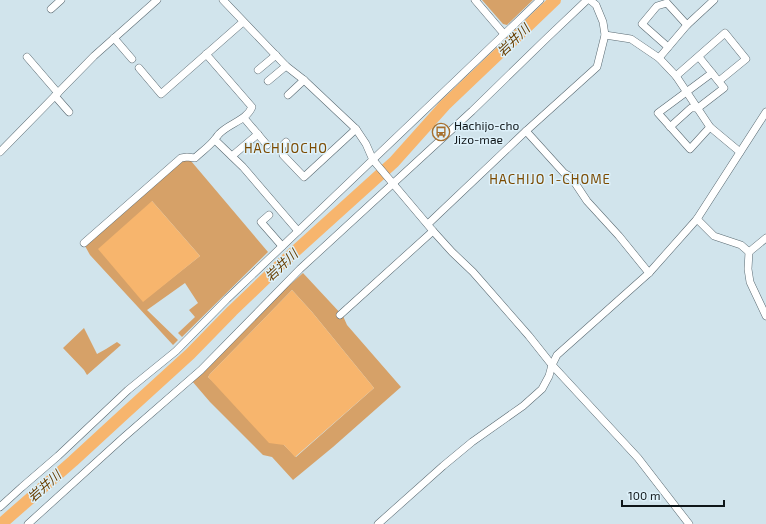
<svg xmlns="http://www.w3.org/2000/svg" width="766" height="524" viewBox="0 0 766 524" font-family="'Exo 2','Noto Sans JP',sans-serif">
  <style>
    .green { fill: #d6a168; fill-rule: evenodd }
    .water { fill: #f7b56d }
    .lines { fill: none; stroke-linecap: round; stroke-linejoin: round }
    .river { stroke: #f7b56d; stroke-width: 12 }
    .minor-casing { stroke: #5a6a72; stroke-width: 8 }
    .minor { stroke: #fff; stroke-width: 7 }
    .labels { text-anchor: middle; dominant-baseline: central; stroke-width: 3; stroke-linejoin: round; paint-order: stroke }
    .poi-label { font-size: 12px; fill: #0f1619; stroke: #def1fa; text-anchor: start }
    .water-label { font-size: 13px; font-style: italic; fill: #683e01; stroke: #def1fa }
    .neighbourhood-label { font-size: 13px; letter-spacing: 1px; fill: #7b4a00; stroke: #def1fa }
  </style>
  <rect width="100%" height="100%" fill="#d1e4ec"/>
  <g class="green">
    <path d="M482,0h51l-26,25 -4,-1z"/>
    <path d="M182,161h9l77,91 -86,85 -4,-4 17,-16 -6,-7 9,-7 -13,-20 -38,27 31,30 -5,5 -83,-90 -5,-9zM152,201l48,55 -57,45z"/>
    <path d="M303,273l40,43 4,9 54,62 -68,60 -40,33 -21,-23 -9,-2 -53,-53 -18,-21 9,-6 73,-76zM292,290l20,22 62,76 -78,69 -12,-12 -76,-68 2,-3z"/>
    <path d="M84,328l13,26 9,-5 11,-7 4,3 -34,30 -3,-5 -21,-22z"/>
  </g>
  <g class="water">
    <path d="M152,201l48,55 -57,46 -45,-53z"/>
    <path d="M292,290l20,22 62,76 -79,69 -11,-12 -15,-2 -61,-66 2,-3z"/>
  </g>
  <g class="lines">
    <path class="river" d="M1,524l72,-63 50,-46 67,-61 42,-43 49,-47 113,-102 51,-57 110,-105"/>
    <defs>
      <g id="minor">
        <path d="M223,0l63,66 18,14 52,49 10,15 7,16 60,71 19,21 21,20 56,64 23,29 86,93 51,66"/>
        <path d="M475,0l29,34"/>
        <path d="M51,9l10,-9"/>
        <path d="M605,35l26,4 28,19 17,18 34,51 30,25"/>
        <path d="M114,38l18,21"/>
        <path d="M668,47l-26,-23 15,-18 10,-3 20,22"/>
        <path d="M27,57l31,36"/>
        <path d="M659,58l28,-33 27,-25"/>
        <path d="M139,68l22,26 82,-72"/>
        <path d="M258,70l18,-15"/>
        <path d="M676,76l49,-43 21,26 -27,22"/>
        <path d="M268,81l18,-15"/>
        <path d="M288,95l16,-15"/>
        <path d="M55,96l14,16"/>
        <path d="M244,118l23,27"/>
        <path d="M670,127l21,-19h7l26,-20 -25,-31"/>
        <path d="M710,127l-20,22 -32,-36 54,-40"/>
        <path d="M526,131l38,42 7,4 16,24 32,35 30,37"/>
        <path d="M215,140l28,27 55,64"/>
        <path d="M286,142l-5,5 2,8 21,22 52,-48"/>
        <path d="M0,152l94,-96 63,-56"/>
        <path d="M232,156l26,-22"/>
        <path d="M269,215l-8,7 21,24"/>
        <path d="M697,219l17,17 27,9 8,7 -1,17 2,13 16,34"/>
        <path d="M428,224l98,-93 71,-64 8,-32 -2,-13 -7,-17 -6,-5"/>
        <path d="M84,243l97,-85 6,-1 8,1c6,-6 15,-12 20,-19 1,-1 3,-4 4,-5 10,-11 27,-13 33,-27l-46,-53"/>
        <path d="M749,252l17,-14"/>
        <path d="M340,315l93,-84"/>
        <path d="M0,507l22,-20 36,-31 70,-66 48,-39 51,-52 313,-299"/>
        <path d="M28,524l96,-87 77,-67 99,-101 172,-158 76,-74 39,-37"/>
        <path d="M378,524l65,-58 29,-24 51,-36 19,-17 7,-13 3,-11 5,-10 92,-82 48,-54 69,-107"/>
      </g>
    </defs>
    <use href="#minor" class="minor-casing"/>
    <use href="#minor" class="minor"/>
  </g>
  <defs>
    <symbol id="bus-ring" viewBox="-11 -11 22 22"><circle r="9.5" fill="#def1fa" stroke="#a76f2c" stroke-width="1.5"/><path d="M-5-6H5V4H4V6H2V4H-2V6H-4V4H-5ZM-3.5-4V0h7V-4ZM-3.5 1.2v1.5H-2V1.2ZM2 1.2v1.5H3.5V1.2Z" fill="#a76f2c"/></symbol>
  </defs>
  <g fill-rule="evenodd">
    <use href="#bus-ring" x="431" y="122" width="20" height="20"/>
  </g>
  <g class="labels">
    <g class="poi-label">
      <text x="454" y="125">Hachijo-cho<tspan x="454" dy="14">Jizo-mae</tspan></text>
    </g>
    <g class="water-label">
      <text transform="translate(513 40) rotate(-44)">岩井川</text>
      <text transform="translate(281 265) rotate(-43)">岩井川</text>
      <text transform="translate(44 486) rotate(-42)">岩井川</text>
    </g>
    <g class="neighbourhood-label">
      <text x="286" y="148">HACHIJOCHO</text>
      <text x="550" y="179">HACHIJO 1-CHOME</text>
    </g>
  </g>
  <path d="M622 500v6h102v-6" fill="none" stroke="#0f1619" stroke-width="2"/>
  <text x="628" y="500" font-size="12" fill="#0f1619" stroke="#def1fa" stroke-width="3" paint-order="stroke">100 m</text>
</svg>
